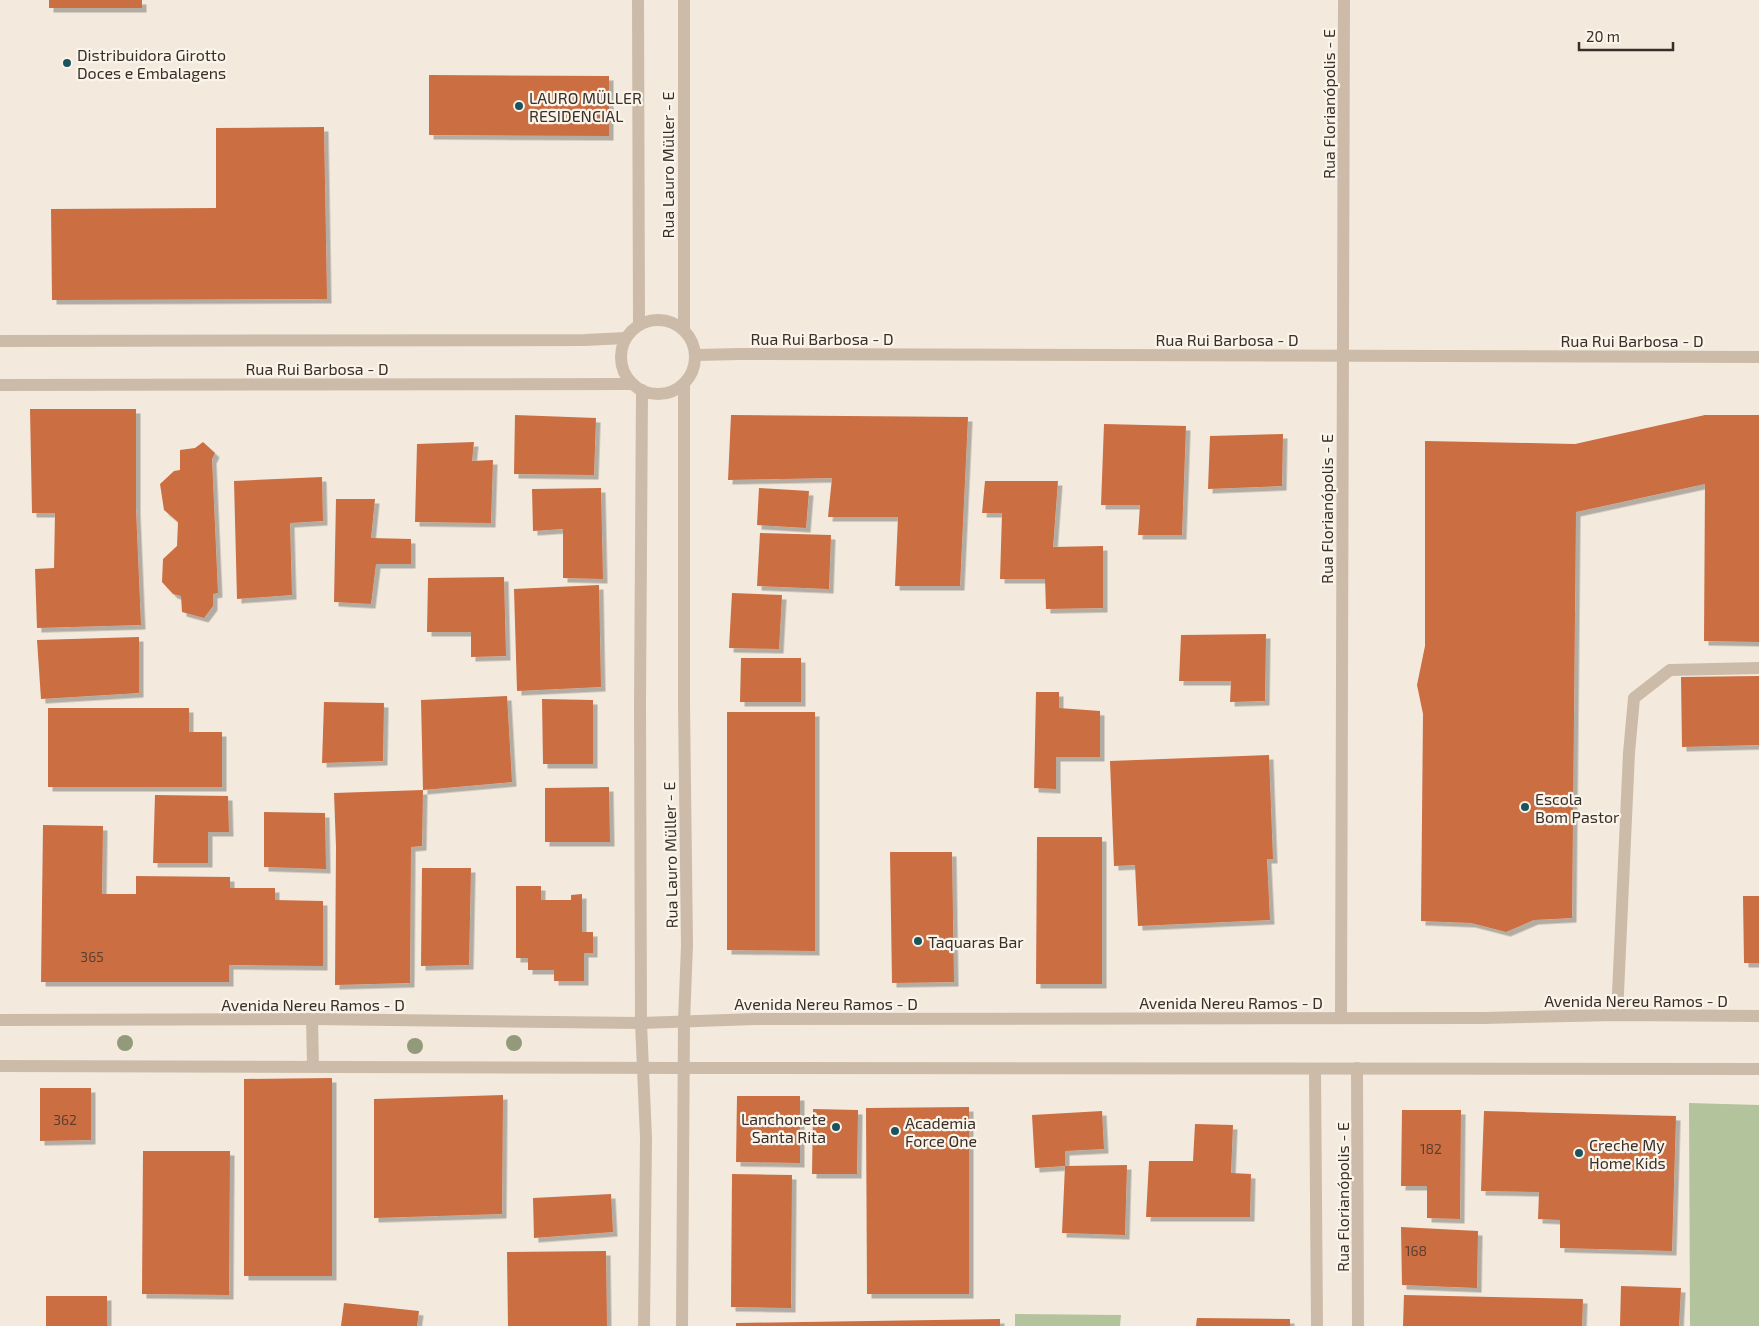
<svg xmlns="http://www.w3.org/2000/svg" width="1759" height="1326" viewBox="0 0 1759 1326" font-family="'Exo 2',sans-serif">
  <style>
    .green { fill: #b3c39c }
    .building { fill: #cb6e43; filter: url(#shadow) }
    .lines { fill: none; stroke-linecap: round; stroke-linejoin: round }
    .minor { stroke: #ccbba8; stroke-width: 12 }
    .tree { fill: #939a7b }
    .poi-dot { fill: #1c535c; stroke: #fbf4ea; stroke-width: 2 }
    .labels { text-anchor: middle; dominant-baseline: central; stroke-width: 4.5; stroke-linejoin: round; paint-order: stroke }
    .number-label { font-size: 14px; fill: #5e3f2f }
    .poi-label { font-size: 16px; fill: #392f28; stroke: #fbf4ea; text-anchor: start }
    .street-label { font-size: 16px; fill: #392f28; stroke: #fbf4ea }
  </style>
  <defs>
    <filter id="shadow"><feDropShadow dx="4.5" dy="4.5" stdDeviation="0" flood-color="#0004"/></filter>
  </defs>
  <rect width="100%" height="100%" fill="#f3eadd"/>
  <g class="green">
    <path d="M1689,1103l70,2v221h-69z"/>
    <path d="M1015,1314l106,1 -1,11h-105z"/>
  </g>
  <g class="building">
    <rect x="49" y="0" width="93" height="8"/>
    <path d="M429,75l180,1v60l-180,-1z"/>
    <path d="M324,127l3,172 -275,1 -1,-91 165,-1v-80z"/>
    <path d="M30,409h106v101l5,115 -104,3 -2,-59 19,-1 1,-55h-23z"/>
    <path d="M515,415l81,3 -2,57 -80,-1z"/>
    <path d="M731,415l237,2 -8,169h-65l3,-69h-70l4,-39 -104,2z"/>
    <path d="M1705,415h54v227l-55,-1 1,-157 -129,28 -4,406 -38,2 -28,12 -35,-9 -50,-2 2,-207 -6,-29 8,-39v-205l150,3z"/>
    <path d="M1104,424l82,2 -4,109h-44l2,-30h-39z"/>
    <path d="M1283,434l-1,52 -74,3 2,-53z"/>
    <path d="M203,442l12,11 -3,6 6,134 -5,1v12l-9,12 -22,-6 -1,-16 -8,-2 -11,-12 1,-23 14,-13 1,-24 -14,-12 -4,-26 14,-13 6,-1v-20l15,-2z"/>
    <path d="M474,442l-2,19 21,-1 -2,63 -76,-1 2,-78z"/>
    <path d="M322,477l1,44 -33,2 2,72 -55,4 -3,-118z"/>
    <path d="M985,481h73l-5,66 50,-1v62l-57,1 -1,-30h-45l2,-66h-20z"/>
    <path d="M601,488l2,91 -40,-1v-49l-30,2 -1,-42z"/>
    <path d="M759,488l50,3 -3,37 -49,-3z"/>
    <path d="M336,499h39l-4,39 40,1v25h-35l-5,40 -37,-2z"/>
    <path d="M760,533l71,2 -2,54 -72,-3z"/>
    <path d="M504,577l2,79 -35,1v-25h-44l1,-54z"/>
    <path d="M599,585l2,102 -84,4 -3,-102z"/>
    <path d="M732,593l50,2 -3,54 -50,-1z"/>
    <path d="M1266,634l-1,67 -35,1 1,-21h-52l2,-46z"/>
    <path d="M139,637v56l-98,6 -4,-59z"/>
    <path d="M741,658h60v44h-61z"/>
    <path d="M1759,676v69l-77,2 -1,-70z"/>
    <path d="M1036,692h23v16l41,3v46h-44v32l-22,-1z"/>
    <path d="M507,696l5,86 -89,8 -2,-90z"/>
    <path d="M542,699l51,1v64h-50z"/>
    <path d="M324,702l60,1 -1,58 -61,2z"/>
    <path d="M48,708h141v24h33v55h-174z"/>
    <path d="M727,712h88v239l-88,-1z"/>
    <path d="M1269,755l4,104h-6l3,61 -132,6 -3,-61 -21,1 -4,-105z"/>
    <path d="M609,787l1,55h-65v-54z"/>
    <path d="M423,790l-1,56 -11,1 -1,136 -75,2 1,-138 -2,-54z"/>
    <path d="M155,795l73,1 1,36h-21v31h-55z"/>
    <path d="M264,812l61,1 1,56 -62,-2z"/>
    <path d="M43,825l60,1 -1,68h34v-18l94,1v11h45v12l48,1v65l-94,-1v17h-188z"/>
    <path d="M1037,837h65v147h-66z"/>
    <path d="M890,852h62l2,130 -62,1z"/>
    <path d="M422,868h49l-2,97 -48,1z"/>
    <path d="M516,886h25v14h30v-5l11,-1v38h11v21h-9v28h-30v-11h-26v-12h-12z"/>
    <path d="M1743,896h16v67h-15z"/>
    <path d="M332,1078v198h-88v-197z"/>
    <path d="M40,1088h51v52l-51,1z"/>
    <path d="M503,1095l-1,119 -128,4v-119z"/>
    <path d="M737,1096h63v67l-64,-1z"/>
    <path d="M969,1107v187h-102l-1,-186z"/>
    <path d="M813,1109l45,1 -1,64h-45z"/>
    <path d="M1402,1110h59l-1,109 -33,-1v-32h-26z"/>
    <path d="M1102,1111l2,38 -39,2v15l-30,2 -3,-53z"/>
    <path d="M1484,1111l192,5 -4,135 -112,-3v-28l-22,-1 1,-27 -58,-1z"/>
    <path d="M1195,1124l38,1 -2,48 20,1 -1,43h-104l3,-56h44z"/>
    <path d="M143,1151h87l-1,144 -87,-1z"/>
    <path d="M1127,1165l-2,70 -63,-2 3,-67z"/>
    <path d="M732,1174l60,1 -1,133 -60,-1z"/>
    <path d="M611,1194l2,38 -79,6 -1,-40z"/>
    <path d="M1401,1227l77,4 -1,57 -75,-3z"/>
    <path d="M606,1251l1,75h-99l-1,-74z"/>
    <path d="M1621,1286l60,2 -2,38h-59z"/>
    <path d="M1404,1295l179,4 -1,27h-179z"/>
    <rect x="46" y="1296" width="61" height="30"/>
    <path d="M344,1303l75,8 -2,15h-76z"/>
    <path d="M1197,1318l93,1v7h-94z"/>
    <path d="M1000,1319v7h-264v-3z"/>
  </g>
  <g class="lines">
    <g class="minor">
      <path d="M638,0l1,325"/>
      <path d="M684,0v329"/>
      <circle cx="658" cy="357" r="37"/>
      <path d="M0,341l585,-1 41,-2"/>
      <path d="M696,355l44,-1 1019,3"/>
      <path d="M0,385l633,-1"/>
      <path d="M642,390l-2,315 1,318 5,115 -2,188"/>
      <path d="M1617,1015l12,-262 5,-55 36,-28 89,-2"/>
      <path d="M1341,1018l3,-1018"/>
      <path d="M312,1019l1,47"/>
      <path d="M0,1020l312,-1 329,4 114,-4 728,-1 134,-3 142,1"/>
      <path d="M0,1066l684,2 1075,1"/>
      <path d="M1357,1068l1,258"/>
      <path d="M1315,1069l2,257"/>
      <path d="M682,1326l2,-304 3,-77 -3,-240v-321"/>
    </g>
  </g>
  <g class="tree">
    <circle cx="125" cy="1043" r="8"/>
    <circle cx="514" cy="1043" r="8"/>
    <circle cx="415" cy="1046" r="8"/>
  </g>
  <g class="poi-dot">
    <circle cx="67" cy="63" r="5"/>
    <circle cx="519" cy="106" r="5"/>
    <circle cx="1525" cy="807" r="5"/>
    <circle cx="918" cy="941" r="5"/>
    <circle cx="836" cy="1127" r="5"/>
    <circle cx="895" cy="1131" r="5"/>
    <circle cx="1579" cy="1153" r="5"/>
  </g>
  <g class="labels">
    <g class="number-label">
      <text x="92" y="956">365</text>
      <text x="65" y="1119">362</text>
      <text x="1431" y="1148">182</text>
      <text x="1416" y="1250">168</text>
    </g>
    <g class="poi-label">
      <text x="77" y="54">Distribuidora Girotto<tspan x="77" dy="18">Doces e Embalagens</tspan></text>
      <text x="529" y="97">LAURO MÜLLER<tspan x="529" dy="18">RESIDENCIAL</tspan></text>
      <text x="1535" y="798">Escola<tspan x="1535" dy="18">Bom Pastor</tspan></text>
      <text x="928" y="941">Taquaras Bar</text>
      <text x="826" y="1118" text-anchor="end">Lanchonete<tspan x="826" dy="18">Santa Rita</tspan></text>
      <text x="905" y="1122">Academia<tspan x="905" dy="18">Force One</tspan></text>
      <text x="1589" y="1144">Creche My<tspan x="1589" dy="18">Home Kids</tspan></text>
    </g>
    <g class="street-label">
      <text transform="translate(1328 104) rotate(-90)">Rua Florianópolis - E</text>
      <text transform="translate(667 165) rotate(-90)">Rua Lauro Müller - E</text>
      <text x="822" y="338">Rua Rui Barbosa - D</text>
      <text x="1227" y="339">Rua Rui Barbosa - D</text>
      <text x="1632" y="340">Rua Rui Barbosa - D</text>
      <text x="317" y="368">Rua Rui Barbosa - D</text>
      <text transform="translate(1326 509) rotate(-90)">Rua Florianópolis - E</text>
      <text transform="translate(670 855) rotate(-91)">Rua Lauro Müller - E</text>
      <text x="1636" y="1000">Avenida Nereu Ramos - D</text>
      <text x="1231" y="1002">Avenida Nereu Ramos - D</text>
      <text x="826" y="1003">Avenida Nereu Ramos - D</text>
      <text x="313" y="1004">Avenida Nereu Ramos - D</text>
      <text transform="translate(1342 1197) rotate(-90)">Rua Florianópolis - E</text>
    </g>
  </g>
  <path d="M1579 42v8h94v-8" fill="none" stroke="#392f28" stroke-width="2.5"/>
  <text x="1586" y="42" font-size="15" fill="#392f28" stroke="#fbf4ea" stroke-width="4" paint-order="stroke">20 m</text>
</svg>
